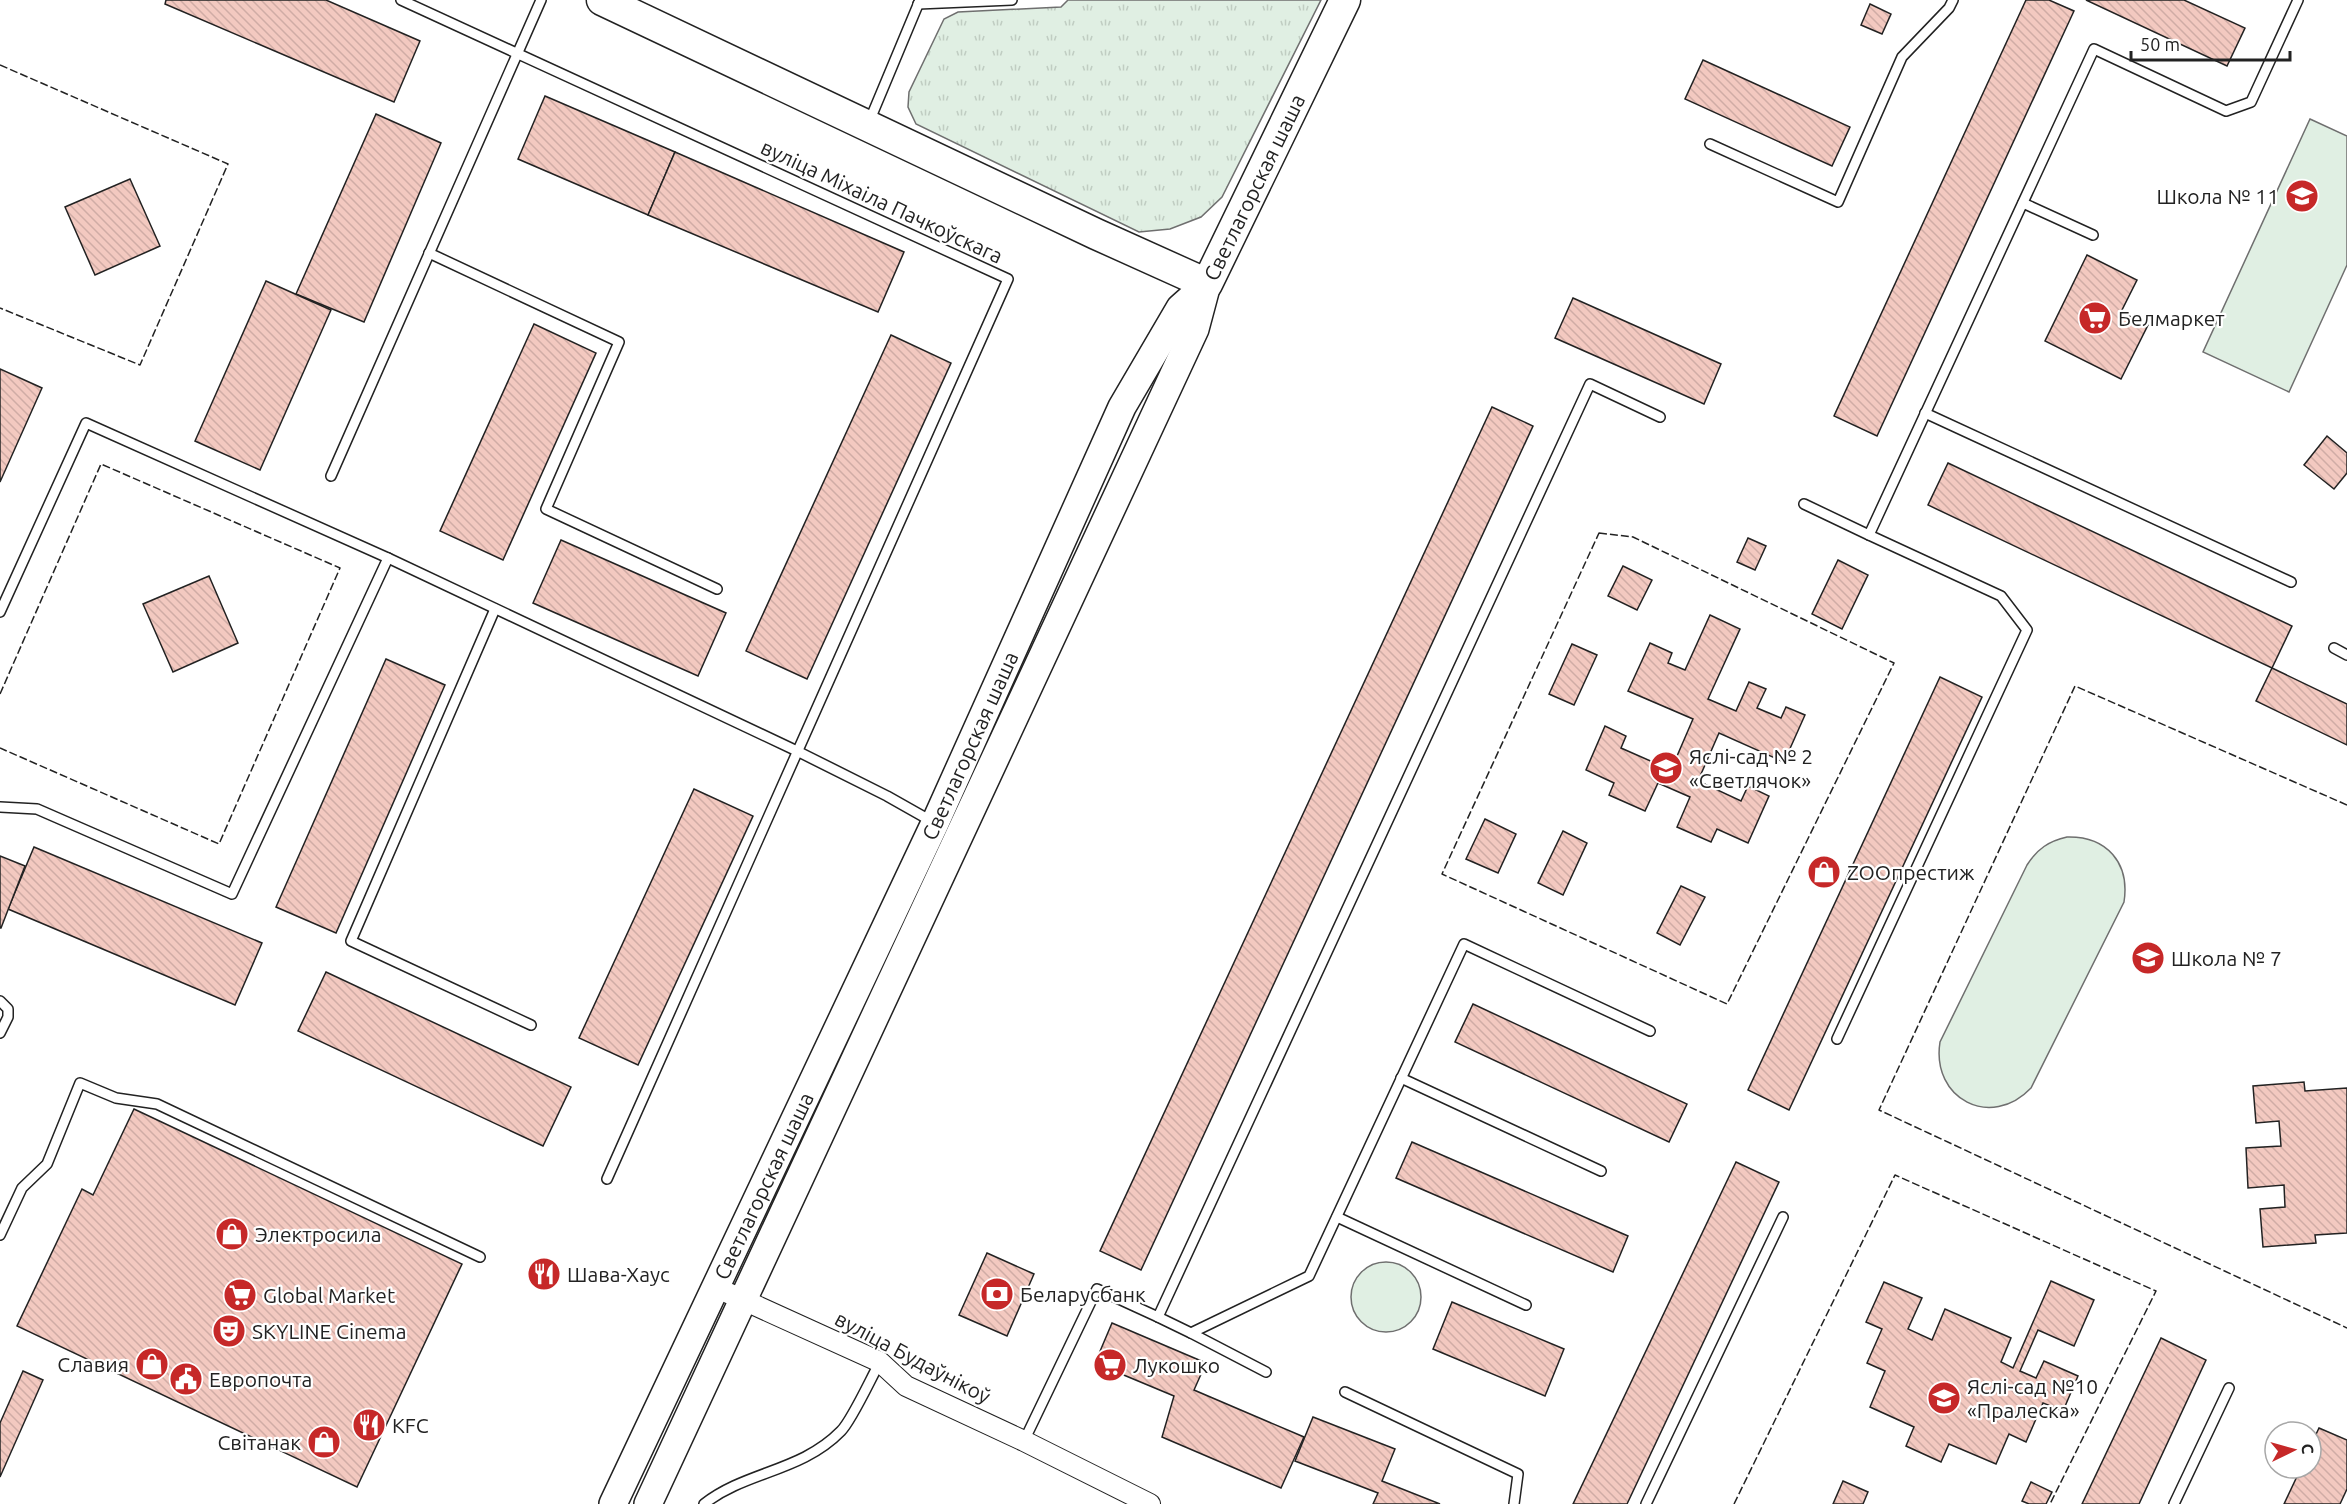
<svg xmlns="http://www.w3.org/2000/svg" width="2347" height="1504" viewBox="0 0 2347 1504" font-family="Ubuntu,sans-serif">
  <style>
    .grass { fill: url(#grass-tufts); stroke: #6f6f6f; stroke-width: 1.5 }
    .park { fill: #e0efe3; stroke: #6f6f6f; stroke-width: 1.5 }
    .building { fill: url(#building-back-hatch); stroke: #222; stroke-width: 1.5 }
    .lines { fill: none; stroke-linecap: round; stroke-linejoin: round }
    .service-casing { stroke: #222; stroke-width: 12 }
    .minor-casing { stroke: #222; stroke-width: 22 }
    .secondary-casing { stroke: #222; stroke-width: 30 }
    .primary-casing { stroke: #222; stroke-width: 33 }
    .service { stroke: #fff; stroke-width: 9 }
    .minor { stroke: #fff; stroke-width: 20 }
    .secondary { stroke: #fff; stroke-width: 27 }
    .primary { stroke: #fff; stroke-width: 30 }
    .fence { stroke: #222; stroke-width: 1.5; stroke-dasharray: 8 3; stroke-linecap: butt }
    .labels { text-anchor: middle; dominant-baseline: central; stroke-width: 4.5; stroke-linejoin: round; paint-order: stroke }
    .street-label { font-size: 21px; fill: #222; stroke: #fff }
    .poi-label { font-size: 21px; fill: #222; stroke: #fff; text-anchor: start }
  </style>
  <defs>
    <pattern id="grass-tufts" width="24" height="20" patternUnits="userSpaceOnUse" patternTransform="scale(1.5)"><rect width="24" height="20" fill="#e0efe3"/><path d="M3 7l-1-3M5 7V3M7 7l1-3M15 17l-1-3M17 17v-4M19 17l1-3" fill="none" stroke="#c0cdc2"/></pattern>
    <pattern id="building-back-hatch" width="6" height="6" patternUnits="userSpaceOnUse" patternTransform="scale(1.5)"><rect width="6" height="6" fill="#f3c9c0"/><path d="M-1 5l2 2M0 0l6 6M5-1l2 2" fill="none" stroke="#d0aca5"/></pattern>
  </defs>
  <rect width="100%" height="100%" fill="#fff"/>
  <path class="grass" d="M1068,0h253l-99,197 -21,20 -31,12 -31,3 -223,-108 -8,-17 1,-15 35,-73 14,-7 103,-5z"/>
  <g class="park">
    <path d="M2310,119l37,17v129l-58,127 -86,-40z"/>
    <path d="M2067,837c40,-1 63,26 57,65l-93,186c-40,42 -100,11 -91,-46l87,-177c10,-16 22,-24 40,-28z"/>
    <circle cx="1386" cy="1297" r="35"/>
  </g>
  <g class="building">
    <path d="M166,0h160l94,41 -26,61 -229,-98z"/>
    <path d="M2026,0h23l25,11 -197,425 -43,-20z"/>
    <path d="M2086,0h98l61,28 -18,38z"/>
    <path d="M1870,4l21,10 -9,20 -21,-9z"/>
    <path d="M1703,60l147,67 -18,39 -147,-67z"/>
    <path d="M545,96l130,56 -27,63 -130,-56z"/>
    <path d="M376,114l65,29 -77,179 -68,-28z"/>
    <path d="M675,152l229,100 -26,60 -230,-97z"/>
    <path d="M130,179l30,67 -65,29 -30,-68z"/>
    <path d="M2087,255l50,25 -16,32 27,13 -27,54 -76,-38z"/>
    <path d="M266,281l65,29 -71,160 -65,-29z"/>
    <path d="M1573,298l148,66 -17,40 -149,-66z"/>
    <path d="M534,324l62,29 -93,207 -63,-29z"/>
    <path d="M891,335l60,28 -144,316 -61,-28z"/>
    <path d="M0,369l42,19 -42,94z"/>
    <path d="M1492,407l41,19 -392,844 -41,-19z"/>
    <path d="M2327,436l20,17v20l-13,16 -30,-24z"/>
    <path d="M1948,463l344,163 -20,42 -344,-163z"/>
    <path d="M1748,538l18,8 -11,24 -18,-8z"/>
    <path d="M561,540l165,73 -28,63 -165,-73z"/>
    <path d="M1838,560l30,15 -26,54 -30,-15z"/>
    <path d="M1623,566l29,14 -15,30 -29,-14z"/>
    <path d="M209,576l29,67 -65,29 -30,-68z"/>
    <path d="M1710,615l30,14 -32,70 28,12 13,-29 17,7 -9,19 24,10 5,-11 19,8 -21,47 -65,-29 -21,48 43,20 7,-15 21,10 -21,47 -31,-14 -6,13 -34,-15 13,-30 -32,-14 -13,28 -36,-16 5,-12 -28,-13 19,-44 21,10 -5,12 50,22 22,-51 -65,-28 22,-48 22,10 -4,10 17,7z"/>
    <path d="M1572,644l25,11 -23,50 -25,-11z"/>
    <path d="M386,659l59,26 -109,248 -60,-26z"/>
    <path d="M2272,668l75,36v41l-91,-44z"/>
    <path d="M1940,677l42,20 -193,413 -41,-20z"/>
    <path d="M694,789l59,27 -115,249 -59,-27z"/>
    <path d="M1485,819l31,15 -18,39 -32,-14z"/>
    <path d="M1563,831l24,12 -24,52 -25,-12z"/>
    <path d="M34,847l228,96 -27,62 -227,-96z"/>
    <path d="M0,856l25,10 -24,62h-1z"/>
    <path d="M1681,886l24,11 -25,48 -23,-12z"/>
    <path d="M326,972l245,115 -28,59 -245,-115z"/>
    <path d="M1473,1004l214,100 -18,38 -214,-100z"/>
    <path d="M2304,1082l1,9 42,-3v145l-32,2 1,8 -53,4 -3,-38 25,-2 -1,-22 -36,3 -2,-40 35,-2 -2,-25 -23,2 -3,-37z"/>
    <path d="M134,1109l328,155 -105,223 -340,-161 65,-137 11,6z"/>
    <path d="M1412,1142l216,94 -15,36 -217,-94z"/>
    <path d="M1736,1162l43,20 -152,322h-54z"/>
    <path d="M987,1253l47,21 -27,62 -48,-21z"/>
    <path d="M2051,1281l43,19 -20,46 -36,-16 -18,41 16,7 8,-17 34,15 -15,35 -20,-8 -17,39 -17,-8 -13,30 -47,-20 -8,18 -35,-16 8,-19 -44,-20 15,-36 -18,-8 15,-34 -16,-7 18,-40 38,16 -14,31 24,11 13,-31 66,29 -10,24 12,6z"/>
    <path d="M1452,1302l112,47 -19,47 -112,-47z"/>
    <path d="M1112,1323l94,40 -12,27 110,47 -23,51 -119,-51 12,-41 -79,-33z"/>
    <path d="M2161,1338l45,22 -67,144h-57z"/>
    <path d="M23,1371l20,9 -43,97v-54z"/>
    <path d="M1313,1417l82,32 -13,32 58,23h-67l5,-11 -83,-32z"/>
    <path d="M2319,1428l28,12v49l-7,15h-56l17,-36h10v-23z"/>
    <path d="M1843,1481l25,11 -5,12h-30z"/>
    <path d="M2031,1482l21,10 -6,12h-17l-7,-3z"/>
  </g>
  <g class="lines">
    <defs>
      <g id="service">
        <path d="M401,0l607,279 -401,900"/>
        <path d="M918,4l94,-4"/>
        <path d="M869,122l51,-122"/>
        <path d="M1710,144l128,58 64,-145 47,-49 4,-8"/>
        <path d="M2023,203l70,32"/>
        <path d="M429,253l190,89 -73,167 171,80"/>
        <path d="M1925,413l366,169"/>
        <path d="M331,476l210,-476"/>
        <path d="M1804,504l65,31"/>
        <path d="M495,609l-144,332 180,84"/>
        <path d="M0,612l86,-189 302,135 409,193 90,45 46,26"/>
        <path d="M2334,648l13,7"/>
        <path d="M0,807l37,2 195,85 156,-336"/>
        <path d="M0,1001l8,8v8l-8,16"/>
        <path d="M1837,1039l190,-409 -26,-34 -132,-61 225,-486 132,62 25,-9 47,-102"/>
        <path d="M1401,1078l200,93"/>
        <path d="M1337,1217l189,88"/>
        <path d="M0,1235l22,-47 25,-24 33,-81 36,15 41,6 323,153"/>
        <path d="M1158,1317l33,16 118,-57 155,-332 186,87"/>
        <path d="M1191,1333l75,39"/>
        <path d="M1345,1392l173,82 -4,30"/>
        <path d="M1024,1441l73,-152 61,28 432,-933 70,33"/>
        <path d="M704,1504c42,-33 97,-32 137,-73 11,-11 30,-53 39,-69"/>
        <path d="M1646,1504l137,-287"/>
        <path d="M2174,1504l55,-116"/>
      </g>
      <path id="minor" d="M717,1288l163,74 26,24 118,55 126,63"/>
      <g id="secondary">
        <path id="s1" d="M613,1504l322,-681 187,-416 58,-99 27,-24"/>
        <path d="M648,1504l547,-1175 12,-45"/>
      </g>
      <g id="primary">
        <path id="s2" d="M602,0l494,234 111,50 138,-284"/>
      </g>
    </defs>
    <use href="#service" class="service-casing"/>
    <use href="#minor" class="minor-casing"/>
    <use href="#secondary" class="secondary-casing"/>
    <use href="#primary" class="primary-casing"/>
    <use href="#service" class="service"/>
    <use href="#minor" class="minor"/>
    <use href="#secondary" class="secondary"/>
    <use href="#primary" class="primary"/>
    <g class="fence">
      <path d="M0,65l228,99 -88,201 -140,-57"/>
      <path d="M1599,533l34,4 261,126 -167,341 -285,-130z"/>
      <path d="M0,694l101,-230 239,104 -121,276 -219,-96"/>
      <path d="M2347,805l-272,-119 -196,424 468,218"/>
      <path d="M1734,1504l161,-329 261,116 -106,213"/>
    </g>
  </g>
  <defs>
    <symbol id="school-disc" viewBox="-11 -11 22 22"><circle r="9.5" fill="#c62828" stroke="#fff"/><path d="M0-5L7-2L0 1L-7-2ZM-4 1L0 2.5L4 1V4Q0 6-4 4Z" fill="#fff"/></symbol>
    <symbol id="supermarket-disc" viewBox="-11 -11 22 22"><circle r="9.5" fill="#c62828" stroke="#fff"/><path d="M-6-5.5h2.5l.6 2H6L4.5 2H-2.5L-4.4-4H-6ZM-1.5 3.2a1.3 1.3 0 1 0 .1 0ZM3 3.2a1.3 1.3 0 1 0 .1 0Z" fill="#fff"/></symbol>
    <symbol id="shop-disc" viewBox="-11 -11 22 22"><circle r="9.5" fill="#c62828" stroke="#fff"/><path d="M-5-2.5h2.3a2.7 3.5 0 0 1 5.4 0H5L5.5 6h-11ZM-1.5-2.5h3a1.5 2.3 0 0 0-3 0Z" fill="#fff"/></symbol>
    <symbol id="restaurant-disc" viewBox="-11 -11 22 22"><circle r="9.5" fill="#c62828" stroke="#fff"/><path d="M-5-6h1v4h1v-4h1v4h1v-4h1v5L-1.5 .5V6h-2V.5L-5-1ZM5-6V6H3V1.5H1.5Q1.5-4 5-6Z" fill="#fff"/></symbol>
    <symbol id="bank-disc" viewBox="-11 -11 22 22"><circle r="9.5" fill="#c62828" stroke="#fff"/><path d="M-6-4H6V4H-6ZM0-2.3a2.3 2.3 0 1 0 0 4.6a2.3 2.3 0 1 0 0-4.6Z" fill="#fff"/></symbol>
    <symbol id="theatre-disc" viewBox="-11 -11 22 22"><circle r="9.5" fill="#c62828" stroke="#fff"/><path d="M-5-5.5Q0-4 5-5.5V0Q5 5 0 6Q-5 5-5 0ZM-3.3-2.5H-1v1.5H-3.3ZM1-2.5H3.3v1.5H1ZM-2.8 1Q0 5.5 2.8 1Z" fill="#fff"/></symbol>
    <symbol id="civic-disc" viewBox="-11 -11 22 22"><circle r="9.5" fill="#c62828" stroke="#fff"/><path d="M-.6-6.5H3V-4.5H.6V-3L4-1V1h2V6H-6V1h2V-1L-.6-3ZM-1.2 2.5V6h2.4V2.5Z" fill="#fff"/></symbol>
  </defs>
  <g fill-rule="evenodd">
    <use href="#school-disc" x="2283" y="177" width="38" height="38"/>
    <use href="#supermarket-disc" x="2076" y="299" width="38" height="38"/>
    <use href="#school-disc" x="1647" y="749" width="38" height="38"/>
    <use href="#shop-disc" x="1805" y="853" width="38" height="38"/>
    <use href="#school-disc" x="2129" y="939" width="38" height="38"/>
    <use href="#shop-disc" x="213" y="1215" width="38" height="38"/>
    <use href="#restaurant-disc" x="525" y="1255" width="38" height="38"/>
    <use href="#bank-disc" x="978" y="1275" width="38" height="38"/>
    <use href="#supermarket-disc" x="221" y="1276" width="38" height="38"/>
    <use href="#theatre-disc" x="210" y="1312" width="38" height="38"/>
    <use href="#shop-disc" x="133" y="1345" width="38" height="38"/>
    <use href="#supermarket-disc" x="1091" y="1346" width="38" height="38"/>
    <use href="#civic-disc" x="167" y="1360" width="38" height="38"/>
    <use href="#school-disc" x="1925" y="1379" width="38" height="38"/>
    <use href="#restaurant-disc" x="350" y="1406" width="38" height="38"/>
    <use href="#shop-disc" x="305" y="1423" width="38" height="38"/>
  </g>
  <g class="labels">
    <g class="street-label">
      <text stroke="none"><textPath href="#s2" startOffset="776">Светлагорская шаша</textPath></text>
      <text transform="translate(882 201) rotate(25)">вуліца Міхаіла Пачкоўскага</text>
      <text stroke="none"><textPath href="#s1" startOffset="838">Светлагорская шаша</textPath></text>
      <text stroke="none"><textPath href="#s1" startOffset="352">Светлагорская шаша</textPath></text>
      <text transform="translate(913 1357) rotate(28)">вуліца Будаўнікоў</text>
    </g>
    <g class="poi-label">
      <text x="2279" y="196" text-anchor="end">Школа № 11</text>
      <text x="2118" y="318">Белмаркет</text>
      <text x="1689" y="756">Яслі-сад № 2<tspan x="1689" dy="24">«Светлячок»</tspan></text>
      <text x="1847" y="872">ZOOпрестиж</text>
      <text x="2171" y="958">Школа № 7</text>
      <text x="255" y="1234">Электросила</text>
      <text x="567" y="1274">Шава-Хаус</text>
      <text x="1020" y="1294">Беларусбанк</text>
      <text x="263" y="1295">Global Market</text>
      <text x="252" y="1331">SKYLINE Cinema</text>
      <text x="129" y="1364" text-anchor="end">Славия</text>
      <text x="1133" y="1365">Лукошко</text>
      <text x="209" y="1379">Европочта</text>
      <text x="1967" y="1386">Яслі-сад №10<tspan x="1967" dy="24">«Пралеска»</tspan></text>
      <text x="392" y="1425">KFC</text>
      <text x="301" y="1442" text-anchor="end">Світанак</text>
    </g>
  </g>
  <g transform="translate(2293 1450) rotate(85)"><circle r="28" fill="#ffffff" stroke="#a7a7a7" stroke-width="1.5"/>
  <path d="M0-4.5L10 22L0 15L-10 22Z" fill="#c62828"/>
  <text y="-9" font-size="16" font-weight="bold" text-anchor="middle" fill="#222222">С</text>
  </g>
  <path d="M2131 51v9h159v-9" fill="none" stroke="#222222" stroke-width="3"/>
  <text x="2140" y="51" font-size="18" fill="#222222" stroke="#ffffff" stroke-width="4.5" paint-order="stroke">50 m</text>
</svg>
